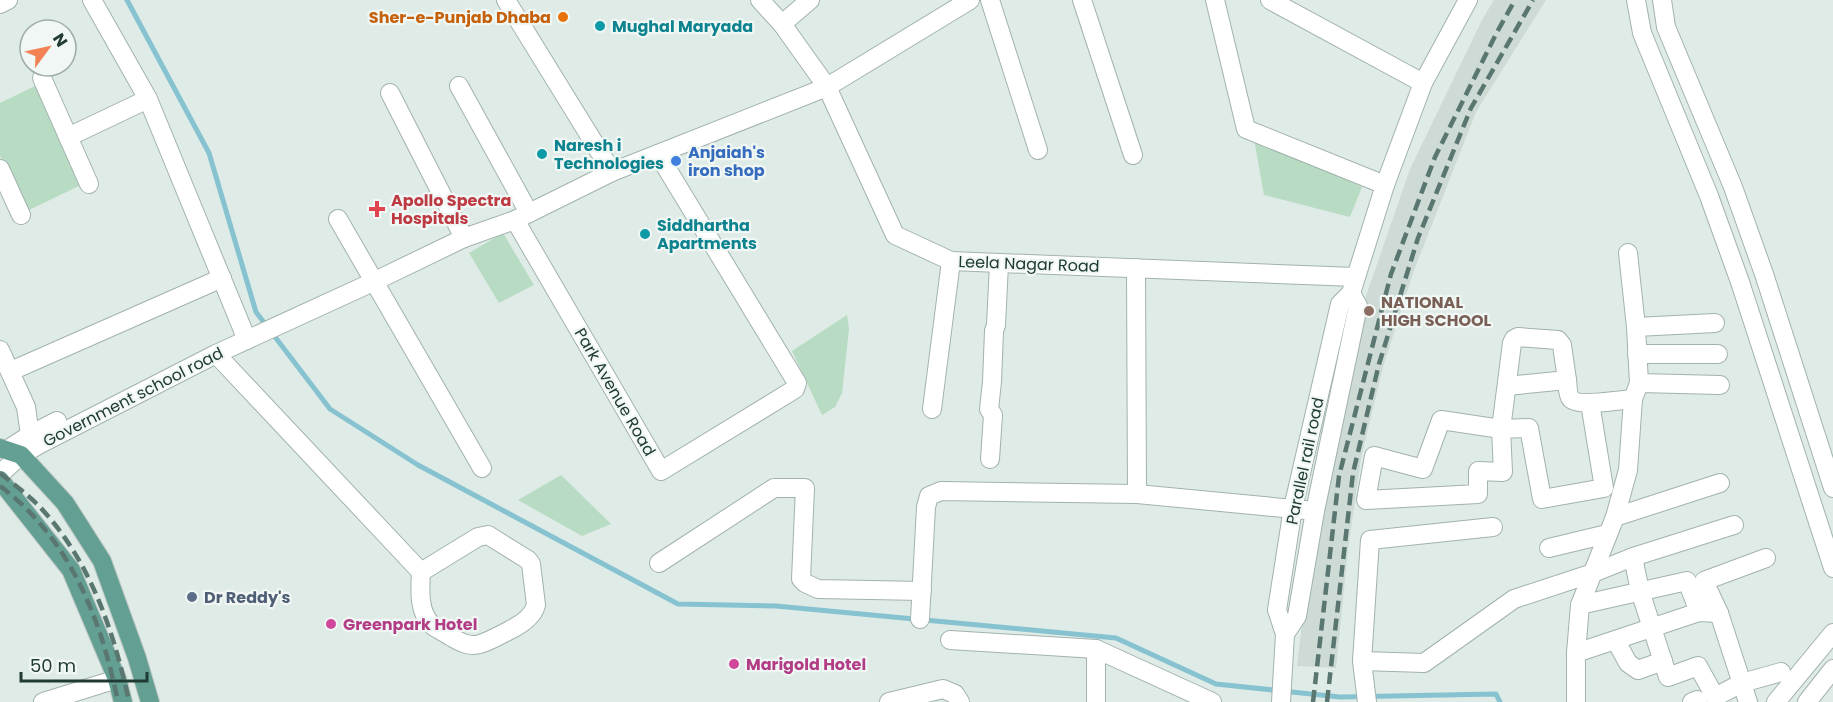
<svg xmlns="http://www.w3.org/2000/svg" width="1833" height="702" viewBox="0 0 1833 702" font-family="Poppins,sans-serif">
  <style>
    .built { fill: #cddad5 }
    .green { fill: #b8dcc3 }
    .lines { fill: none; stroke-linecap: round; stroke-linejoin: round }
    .stream { stroke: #86c2d0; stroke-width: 5 }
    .minor-casing { stroke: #a2b2ad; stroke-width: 20 }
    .major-casing { stroke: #c1c8c6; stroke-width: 20 }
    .minor { stroke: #fff; stroke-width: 18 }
    .major { stroke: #63a093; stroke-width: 18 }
    .rail { stroke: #5a7670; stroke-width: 4.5; stroke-dasharray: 12 6; stroke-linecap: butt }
    .food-dot { fill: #e8710a; stroke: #f0f7f4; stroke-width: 2 }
    .culture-dot { fill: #0f9aa8; stroke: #f0f7f4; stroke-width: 2 }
    .shop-dot { fill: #3f7fe0; stroke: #f0f7f4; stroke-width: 2 }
    .health-dot { fill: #e0444e; stroke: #f0f7f4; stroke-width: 2 }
    .education-dot { fill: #8d6e63; stroke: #f0f7f4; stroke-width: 2 }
    .service-dot { fill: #5c6f8a; stroke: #f0f7f4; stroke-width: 2 }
    .hotel-dot { fill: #d1479c; stroke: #f0f7f4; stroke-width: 2 }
    .labels { text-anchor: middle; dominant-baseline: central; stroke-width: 4.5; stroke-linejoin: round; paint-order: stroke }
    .food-label { font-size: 16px; font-weight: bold; fill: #c56008; stroke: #f0f7f4; text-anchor: end }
    .culture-label { font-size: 16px; font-weight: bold; fill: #0d838f; stroke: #f0f7f4; text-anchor: start }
    .shop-label { font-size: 16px; font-weight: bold; fill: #366cbe; stroke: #f0f7f4; text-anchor: start }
    .health-label { font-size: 16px; font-weight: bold; fill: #be3a42; stroke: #f0f7f4; text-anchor: start }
    .street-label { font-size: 16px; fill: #203a34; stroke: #f0f7f4 }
    .education-label { font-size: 16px; font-weight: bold; fill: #785e54; stroke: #f0f7f4; text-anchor: start }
    .service-label { font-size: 16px; font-weight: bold; fill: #4e5e75; stroke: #f0f7f4; text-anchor: start }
    .hotel-label { font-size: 16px; font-weight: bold; fill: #b23c85; stroke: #f0f7f4; text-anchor: start }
  </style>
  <rect width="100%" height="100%" fill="#dfebe6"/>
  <path class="built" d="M1494,0h52l-70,112 -63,161 -30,94 -22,91 -13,92 -12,118 -39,-2 15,-128 27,-138 27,-104 44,-127 72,-149z"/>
  <g class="green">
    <path d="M35,86l48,98 -56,27 -27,-55v-53z"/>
    <path d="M1254,139l108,48 -12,30 -86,-22z"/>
    <path d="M503,233l31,52 -35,18 -30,-50z"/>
    <path d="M847,315l2,14 -7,64 -7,14 -13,8 -30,-64z"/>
    <path d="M561,475l50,49 -29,12 -64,-36z"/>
  </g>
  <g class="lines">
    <path class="stream" d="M127,0l82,153 47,159 74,97 88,56 260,139 98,2 340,32 100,46 124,13 156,-3 4,8"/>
    <defs>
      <g id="minor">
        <path d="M92,0l56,99 99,241"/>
        <path d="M506,0l106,172"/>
        <path d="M760,0l22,24 45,63 68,148 56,26 404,16"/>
        <path d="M990,0l48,150"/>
        <path d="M1082,0l51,155"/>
        <path d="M1215,0l31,129 139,56"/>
        <path d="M1270,0l153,83"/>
        <path d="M1636,0l6,33 67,163 31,86 93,286"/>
        <path d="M1662,0l4,27 67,160 31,87 69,214"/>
        <path d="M0,4l8,-4"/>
        <path d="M782,24l28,-24"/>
        <path d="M42,78l47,106"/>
        <path d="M459,86l70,127"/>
        <path d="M390,93l74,145"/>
        <path d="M68,137l80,-38"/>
        <path d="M0,169l21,46"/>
        <path d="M338,219l144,249"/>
        <path d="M515,220l146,251 134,-82 2,-6 -139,-229"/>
        <path d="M1136,268l1,226"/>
        <path d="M1636,327l79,-4"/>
        <path d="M0,350l26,57 4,28"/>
        <path d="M216,354l205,218c-1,18 -3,41 12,54 6,4 14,8 20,12 9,5 17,9 27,6 10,-3 20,-9 30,-14 10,-5 23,-13 26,-25l-5,-41 -3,-4 -40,-25 -10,2 -57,35"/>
        <path d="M1637,354h81"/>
        <path d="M11,371l211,-93"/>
        <path d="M1567,380l-5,-35 -4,-5 -40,-3 -4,2 -2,4 -11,86 2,43 -25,-1v23l-112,6 8,-44 49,13 18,-49 60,9 28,-1 13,71 62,-11 -14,-85"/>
        <path d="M1639,383l81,2"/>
        <path d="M1507,386l60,-6c1,6 0,14 4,19 8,8 50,1 62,0"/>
        <path d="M932,409l19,-148"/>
        <path d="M7,450l23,-15 27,-14"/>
        <path d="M990,459l3,-44 -4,-6 3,-27 2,-51 2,-6 3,-61"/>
        <path d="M0,474l21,-19 21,-12 174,-89 157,-72 91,-44 51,-18 97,-48 215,-85 143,-87"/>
        <path d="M1615,517l105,-34"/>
        <path d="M1549,548l58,-14"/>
        <path d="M1633,557l7,34 28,86 30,-11 17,31 27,-14 39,-11"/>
        <path d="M659,563l115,-75h31l-4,91 4,4 13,6 104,2"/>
        <path d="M1580,605l107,-24 12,31"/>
        <path d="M920,619l6,-112 3,-11 12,-5 196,3 178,17"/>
        <path d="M1285,634l12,-18 18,-105 43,-205 -7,-13"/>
        <path d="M950,640l146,9 116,53"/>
        <path d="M1616,641l12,22 10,7 25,-9"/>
        <path d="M1096,649v53"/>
        <path d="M1576,653l123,-41 20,1"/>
        <path d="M1362,661l62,2 90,-64 79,-26 40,-16 101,-32"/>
        <path d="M43,702l74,-23"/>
        <path d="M889,702l54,-13 12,5 5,8"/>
        <path d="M1281,702l4,-68 -8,-24 16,-102 47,-204 11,-11 34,-108 38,-102 45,-83"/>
        <path d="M1367,702l-5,-41 8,-121 123,-13"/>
        <path d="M1576,702v-49l4,-48 35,-88 13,-47 5,-71 6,-16 -3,-56 -8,-74"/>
        <path d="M1692,702l5,-2 1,2"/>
        <path d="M1748,702l-29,-89 -15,-32 62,-23"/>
        <path d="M1776,702l57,-69"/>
        <path d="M1807,702l26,-33"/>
      </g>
      <g id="major">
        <path d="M0,448l21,7 44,48 37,58 35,97 13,44"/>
        <path d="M0,480l71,90 46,109 6,23"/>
      </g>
    </defs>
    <use href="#minor" class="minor-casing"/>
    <use href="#major" class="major-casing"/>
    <use href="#minor" class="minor"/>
    <use href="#major" class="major"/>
    <g class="rail">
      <path d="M0,473c13,11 27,21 39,33 51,54 75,125 90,196"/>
      <path d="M0,486c70,53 101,132 118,216"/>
      <path d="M1313,702l26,-226 52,-202 44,-117 62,-125 18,-32"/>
      <path d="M1327,702l26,-229 26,-109 39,-126 53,-130 62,-108"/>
    </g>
  </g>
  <circle class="food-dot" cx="563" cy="17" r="6"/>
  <g class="culture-dot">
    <circle cx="600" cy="26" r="6"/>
    <circle cx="542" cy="154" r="6"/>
    <circle cx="645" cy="234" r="6"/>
  </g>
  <circle class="shop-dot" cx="676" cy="161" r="6"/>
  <path class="health-dot" d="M374 200h6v6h6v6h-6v6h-6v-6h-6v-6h6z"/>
  <circle class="education-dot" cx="1369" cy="311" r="6"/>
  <circle class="service-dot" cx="192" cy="597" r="6"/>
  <g class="hotel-dot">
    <circle cx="331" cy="624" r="6"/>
    <circle cx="734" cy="664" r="6"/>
  </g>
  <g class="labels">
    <g class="food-label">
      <text x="551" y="17">Sher-e-Punjab Dhaba</text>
    </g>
    <g class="culture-label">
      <text x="612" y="26">Mughal Maryada</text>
      <text x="554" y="145">Naresh i<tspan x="554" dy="18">Technologies</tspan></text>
      <text x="657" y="225">Siddhartha<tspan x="657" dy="18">Apartments</tspan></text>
    </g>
    <g class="shop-label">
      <text x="688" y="152">Anjaiah's<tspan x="688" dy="18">iron shop</tspan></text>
    </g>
    <g class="health-label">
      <text x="391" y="200">Apollo Spectra<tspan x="391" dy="18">Hospitals</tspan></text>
    </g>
    <g class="street-label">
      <text transform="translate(1029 264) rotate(2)">Leela Nagar Road</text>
      <text transform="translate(615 392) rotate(60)">Park Avenue Road</text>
      <text transform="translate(133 397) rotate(-27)">Government school road</text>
      <text transform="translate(1305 461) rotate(-78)">Parallel rail road</text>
    </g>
    <g class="education-label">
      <text x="1381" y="302">NATIONAL<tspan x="1381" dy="18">HIGH SCHOOL</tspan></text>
    </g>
    <g class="service-label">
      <text x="204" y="597">Dr Reddy's</text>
    </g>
    <g class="hotel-label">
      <text x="343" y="624">Greenpark Hotel</text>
      <text x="746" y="664">Marigold Hotel</text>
    </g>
  </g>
  <g transform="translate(48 48) rotate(57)"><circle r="28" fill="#f0f7f4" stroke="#9daba7" stroke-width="1.5"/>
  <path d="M0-4.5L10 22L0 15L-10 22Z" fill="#f28256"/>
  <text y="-9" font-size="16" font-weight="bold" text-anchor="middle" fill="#203a34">N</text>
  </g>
  <path d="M21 672v9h126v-9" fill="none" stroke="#203a34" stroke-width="3"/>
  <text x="30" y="672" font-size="18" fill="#203a34" stroke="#f0f7f4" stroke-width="4.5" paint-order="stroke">50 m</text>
</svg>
